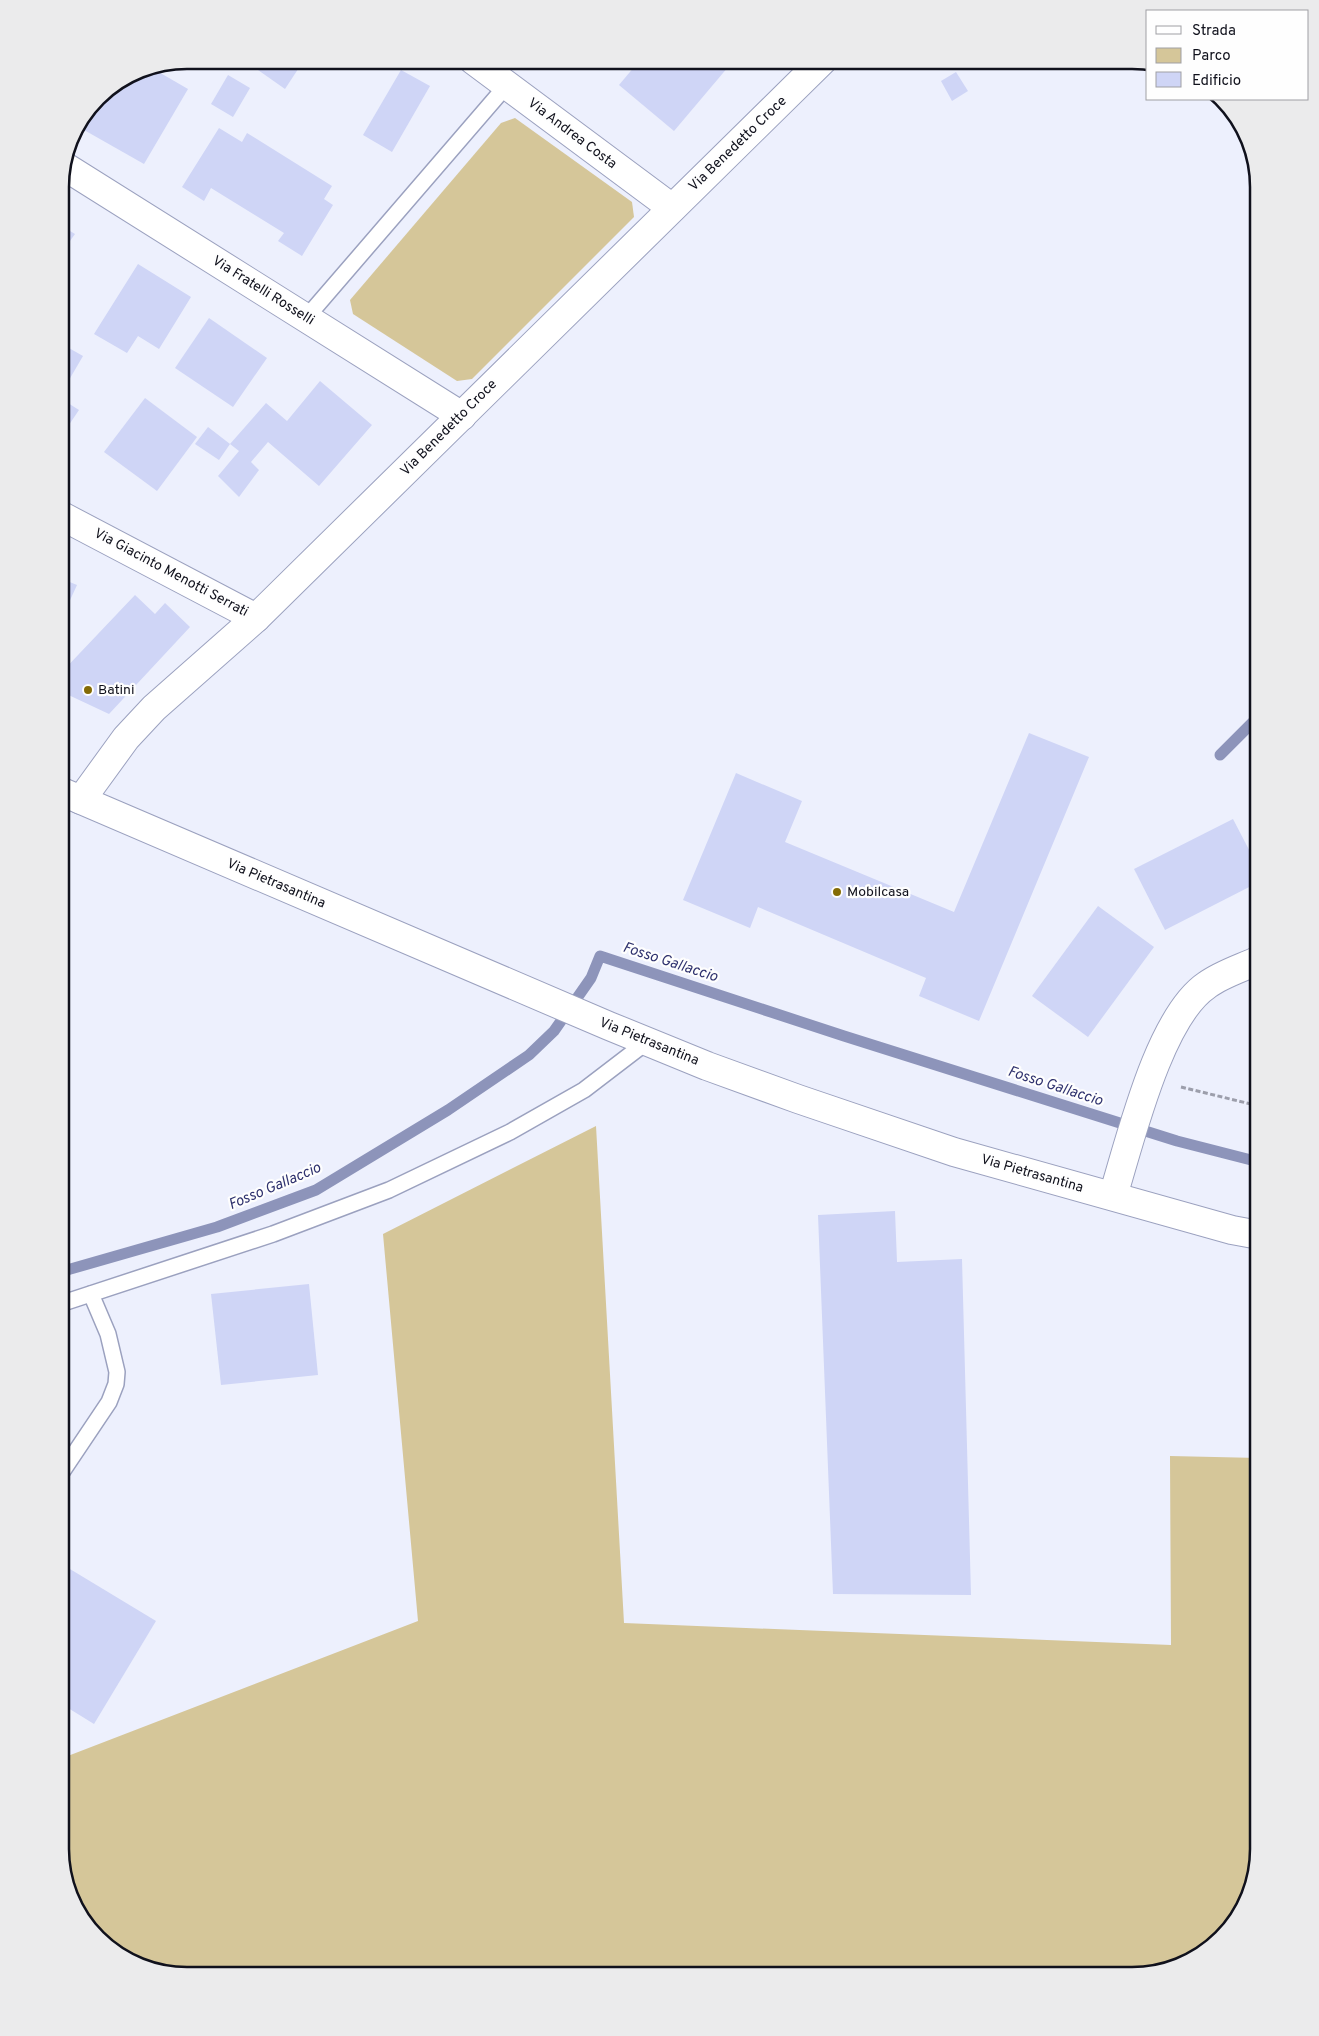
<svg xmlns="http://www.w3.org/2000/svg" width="1319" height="2036" viewBox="0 0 1319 2036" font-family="Overpass,sans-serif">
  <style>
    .green { fill: #d5c699 }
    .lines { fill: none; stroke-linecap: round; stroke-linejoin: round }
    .stream { stroke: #8d94ba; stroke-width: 11 }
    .building { fill: #cfd5f6 }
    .service-casing { stroke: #9ba1bf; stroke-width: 18 }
    .minor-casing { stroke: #9ba1bf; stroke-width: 30 }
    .tertiary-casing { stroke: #9ba1bf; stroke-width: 30 }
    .path { stroke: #9c9eab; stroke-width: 3; stroke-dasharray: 5 2.5; stroke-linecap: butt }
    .service { stroke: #fff; stroke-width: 15 }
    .minor { stroke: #fff; stroke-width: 28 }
    .tertiary { stroke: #fff; stroke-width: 28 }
    .poi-dot { fill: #846b06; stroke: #fefefe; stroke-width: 2 }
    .labels { text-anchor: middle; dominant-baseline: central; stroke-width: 4.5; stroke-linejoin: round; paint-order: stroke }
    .street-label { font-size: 14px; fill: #10111c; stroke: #fefefe }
    .poi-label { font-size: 14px; fill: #10111c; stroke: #fefefe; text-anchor: start }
    .water-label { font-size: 15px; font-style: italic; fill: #2f326e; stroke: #fefefe }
    .rim { fill: none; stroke: #10111c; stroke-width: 2.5 }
  </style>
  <rect width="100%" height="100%" fill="#edf0fd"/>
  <g class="green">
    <path d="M515,118l117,84 2,15 -162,162 -15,2 -104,-67 -3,-14 151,-177z"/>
    <path d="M596,1126l28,497 547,22 -1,-189 89,2v391l-21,70 -50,44 -56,13h-953l-62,-21 -44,-50 -13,-56v-90l358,-138 -35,-387z"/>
  </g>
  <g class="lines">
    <g class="stream">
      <path d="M1220,755l39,-39"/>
      <path d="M60,1272l157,-45 99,-37 132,-80 81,-55 25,-24 37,-53 9,-22 244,80 333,105 82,21"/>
    </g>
  </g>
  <g class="building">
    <path d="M265,60h39l-19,29 -27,-19z"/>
    <path d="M640,60h94l-60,71 -55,-46z"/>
    <path d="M150,67l38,22 -44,75 -67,-38 20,-29 42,-27z"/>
    <path d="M401,70l29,16 -38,66 -29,-17z"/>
    <path d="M956,72l12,19 -16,10 -11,-20z"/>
    <path d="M228,75l22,13 -17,29 -22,-13z"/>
    <path d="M219,128l23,14 5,-9 85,53 -8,13 9,6 -31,51 -24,-15 6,-8 -73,-45 -7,13 -22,-14z"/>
    <path d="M60,225l15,9 -15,21z"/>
    <path d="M138,264l53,33 -32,52 -21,-13 -11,17 -33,-19z"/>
    <path d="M209,318l58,40 -34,49 -58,-39z"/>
    <path d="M60,343l23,13 -14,24 -9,-5z"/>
    <path d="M320,381l52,44 -53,61 -51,-44 -17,20 8,8 -20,27 -21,-21 21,-25 -9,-7 36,-41 21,18z"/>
    <path d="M60,398l19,12 -19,28z"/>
    <path d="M145,398l52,39 -40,54 -53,-39z"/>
    <path d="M208,427l22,17 -11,16 -24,-16z"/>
    <path d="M60,578l17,7 -17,37z"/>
    <path d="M135,595l20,19 10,-11 25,24 -81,87 -49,-23v-17z"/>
    <path d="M1029,733l60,24 -110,264 -60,-25 7,-18 -168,-71 -8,21 -67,-28 53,-127 66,28 -17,41 169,70z"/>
    <path d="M1233,819l26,50v13l-94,48 -31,-61z"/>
    <path d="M1098,906l56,41 -66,90 -56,-41z"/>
    <path d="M895,1211l2,51 65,-3 9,336 -138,-1 -15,-379z"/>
    <path d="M309,1284l9,91 -97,10 -10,-91z"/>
    <path d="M60,1563l96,58 -62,103 -34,-21z"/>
  </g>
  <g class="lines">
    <defs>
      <g id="service">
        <path d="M306,318l201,-233"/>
        <path d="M60,1304l213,-70 116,-44 121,-58 74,-42 64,-49"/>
        <path d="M60,1475l49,-73 7,-18 1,-12 -9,-38 -17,-40"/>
      </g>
      <g id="minor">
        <path d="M473,60l199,148"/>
        <path d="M64,166l398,250"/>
        <path d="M60,515l196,103"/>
        <path d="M81,800l45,-62 28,-30 102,-90 567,-558"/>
        <path d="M1113,1196c17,-55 46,-179 94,-211 15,-11 35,-17 52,-25"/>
      </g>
      <path id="tertiary" d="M60,791l549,235 98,40 91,33 156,53 278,78 27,5"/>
    </defs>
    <use href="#service" class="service-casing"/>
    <use href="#minor" class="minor-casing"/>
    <use href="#tertiary" class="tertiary-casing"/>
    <path class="path" d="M1181,1087l78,19"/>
    <use href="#service" class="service"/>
    <use href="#minor" class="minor"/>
    <use href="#tertiary" class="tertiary"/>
  </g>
  <g class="poi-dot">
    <circle cx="88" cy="690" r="5"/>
    <circle cx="837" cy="892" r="5"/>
  </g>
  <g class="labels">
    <g class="street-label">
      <text transform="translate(572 134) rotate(37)">Via Andrea Costa</text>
      <text transform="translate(738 144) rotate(-44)">Via Benedetto Croce</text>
      <text transform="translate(263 291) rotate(32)">Via Fratelli Rosselli</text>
      <text transform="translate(449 428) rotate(-45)">Via Benedetto Croce</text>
      <text transform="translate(171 573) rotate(28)">Via Giacinto Menotti Serrati</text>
      <text transform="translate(276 884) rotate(23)">Via Pietrasantina</text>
      <text transform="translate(649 1042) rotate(22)">Via Pietrasantina</text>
      <text transform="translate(1032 1174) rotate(16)">Via Pietrasantina</text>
    </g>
    <g class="poi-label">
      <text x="98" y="690">Batini</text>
      <text x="847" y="892">Mobilcasa</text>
    </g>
    <g class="water-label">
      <text transform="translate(670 963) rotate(18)">Fosso Gallaccio</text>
      <text transform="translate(1055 1087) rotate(18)">Fosso Gallaccio</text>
      <text transform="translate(275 1187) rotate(-23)">Fosso Gallaccio</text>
    </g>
  </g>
  <path d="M0 0H1319V2036H0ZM187 69H1132A118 118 0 0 1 1250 187V1849A118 118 0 0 1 1132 1967H187A118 118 0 0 1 69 1849V187A118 118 0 0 1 187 69Z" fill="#ebebec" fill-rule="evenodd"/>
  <path class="rim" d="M187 69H1132A118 118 0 0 1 1250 187V1849A118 118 0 0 1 1132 1967H187A118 118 0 0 1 69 1849V187A118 118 0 0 1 187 69Z"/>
  <rect x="1146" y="10" width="162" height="90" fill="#fefefe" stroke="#9f9fa4"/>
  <rect x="1156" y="26" width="25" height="8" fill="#ffffff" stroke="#9f9fa4"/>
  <text x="1192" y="35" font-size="15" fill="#10111c">Strada</text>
  <rect x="1156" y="48" width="25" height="15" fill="#d5c699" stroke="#9f9fa4"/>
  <text x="1192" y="60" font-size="15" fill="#10111c">Parco</text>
  <rect x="1156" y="72" width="25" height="15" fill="#cfd5f6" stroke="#9f9fa4"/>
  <text x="1192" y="85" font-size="15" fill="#10111c">Edificio</text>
</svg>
